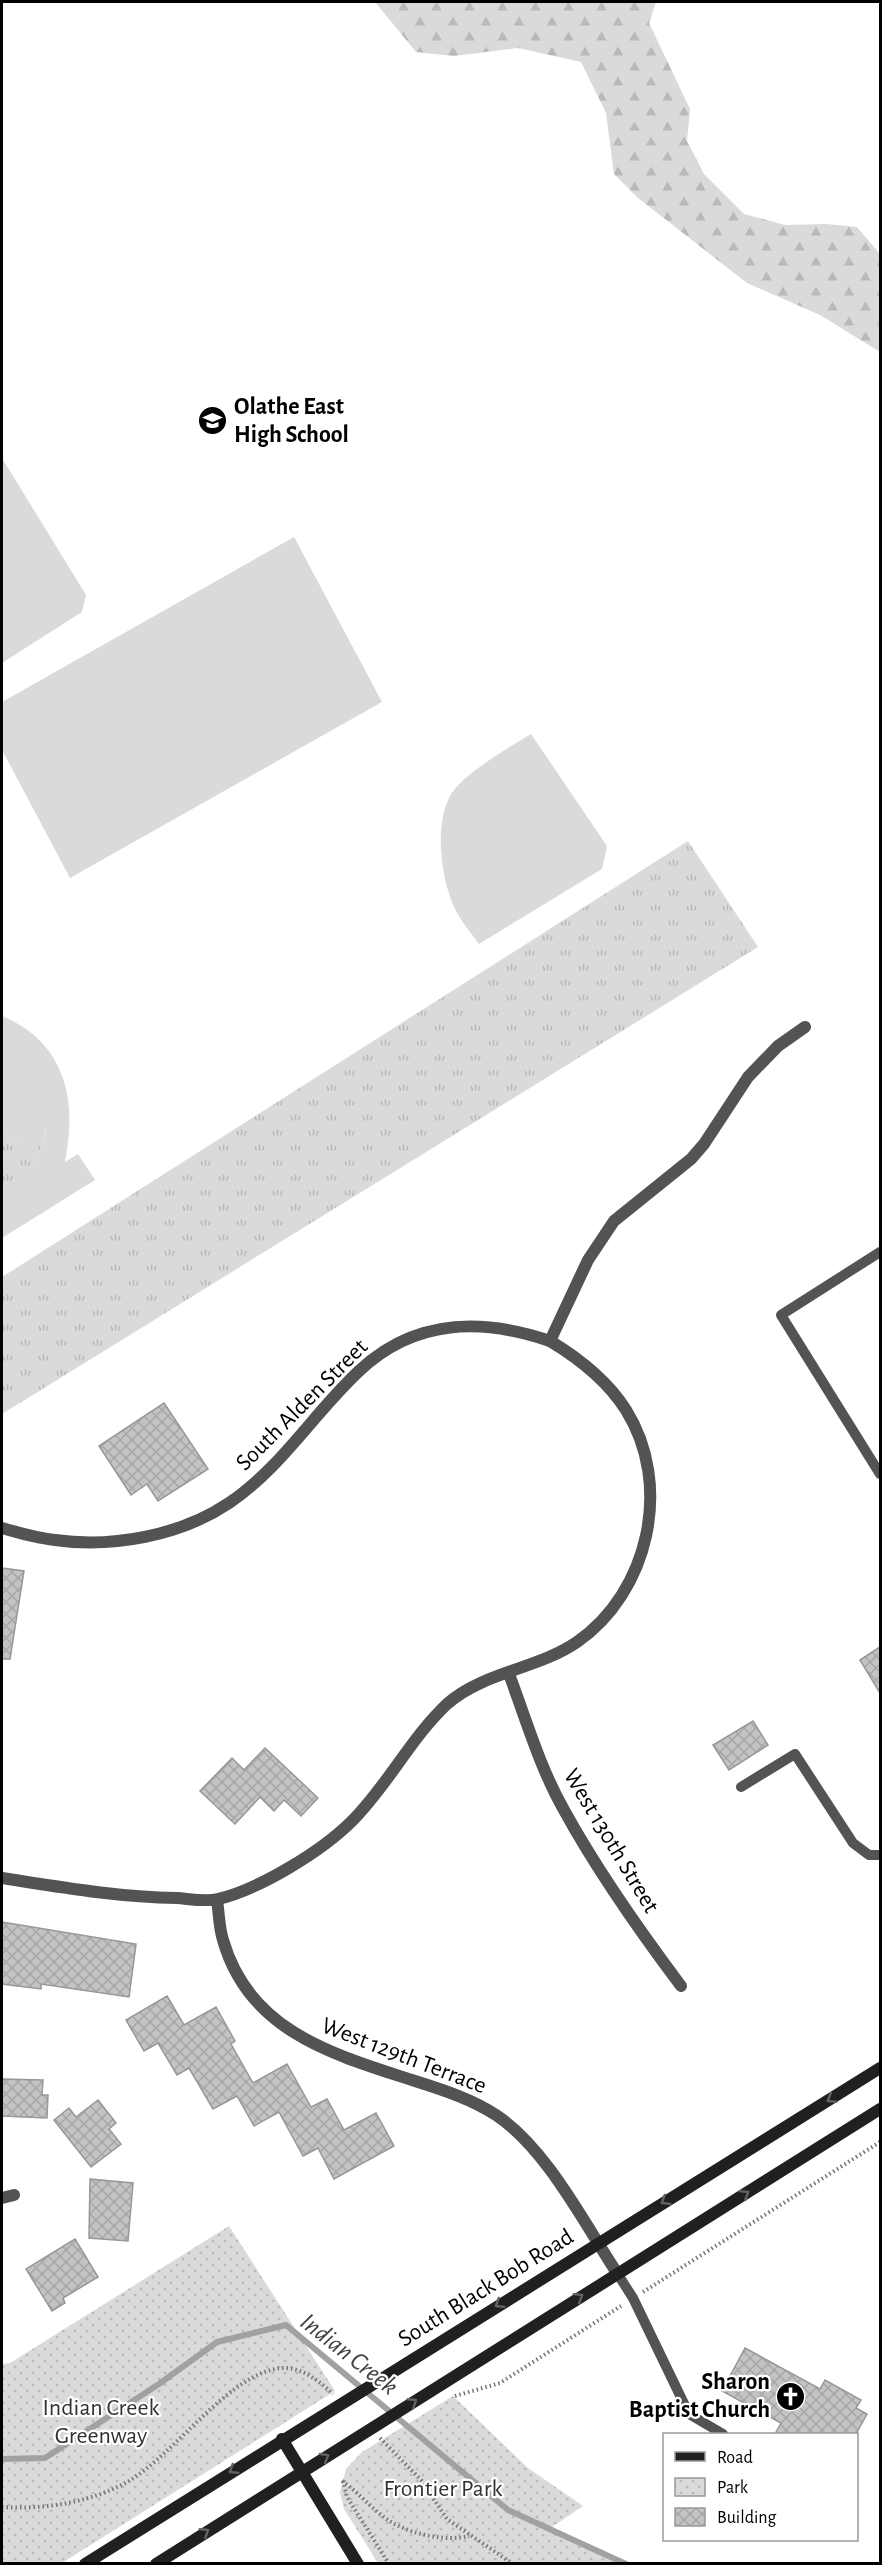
<svg xmlns="http://www.w3.org/2000/svg" width="882" height="2565" viewBox="0 0 882 2565" font-family="'Alegreya Sans',sans-serif">
  <style>
    .grass { fill: url(#grass-tufts) }
    .forest { fill: url(#forest-firs) }
    .park { fill: url(#park-dots) }
    .pitch { fill: #dadada }
    .lines { fill: none; stroke-linecap: round; stroke-linejoin: round }
    .stream { stroke: #a1a1a1; stroke-width: 6 }
    .building { fill: url(#building-cross-hatch); stroke: #979797; stroke-width: 1.5 }
    .path { stroke: #757575; stroke-width: 4; stroke-dasharray: 1.5 3; stroke-linecap: butt }
    .lane { stroke: #535353; stroke-width: 10 }
    .street { stroke: #535353; stroke-width: 12 }
    .secondary { stroke: #202020; stroke-width: 12 }
    .oneway { stroke: #636363 }
    .labels { text-anchor: middle; dominant-baseline: central; stroke-width: 4.5; stroke-linejoin: round; paint-order: stroke }
    .poi-label { font-size: 24px; font-weight: bold; fill: #000; stroke: #fff; text-anchor: start }
    .street-label { font-size: 24px; fill: #000; stroke: #fff }
    .park-label { font-size: 24px; fill: #313131; stroke: #fff }
    .water-label { font-size: 26px; font-style: italic; fill: #424242; stroke: #fff }
  </style>
  <defs>
    <pattern id="grass-tufts" width="24" height="20" patternUnits="userSpaceOnUse" patternTransform="scale(1.5)"><rect width="24" height="20" fill="#dadada"/><path d="M3 7l-1-3M5 7V3M7 7l1-3M15 17l-1-3M17 17v-4M19 17l1-3" fill="none" stroke="#b9b9b9"/></pattern>
    <pattern id="forest-firs" width="22" height="20" patternUnits="userSpaceOnUse" patternTransform="scale(1.5)"><rect width="22" height="20" fill="#dadada"/><path d="M5 1l3.5 6h-7zM16 11l3.5 6h-7z" fill="#b9b9b9"/></pattern>
    <pattern id="park-dots" width="8" height="8" patternUnits="userSpaceOnUse" patternTransform="scale(1.5)"><rect width="8" height="8" fill="#dadada"/><path d="M2 2h.1M6 6h.1" fill="none" stroke="#b9b9b9" stroke-width="1.8" stroke-linecap="round"/></pattern>
    <pattern id="building-cross-hatch" width="8" height="8" patternUnits="userSpaceOnUse" patternTransform="scale(1.5)"><rect width="8" height="8" fill="#c3c3c3"/><path d="M0 0l8 8M0 8l8-8" fill="none" stroke="#a6a6a6"/></pattern>
  </defs>
  <rect width="100%" height="100%" fill="#fff"/>
  <g class="grass">
    <path d="M688,841l70,106 -756,467v-137z"/>
    <path d="M2,1126l9,16 35,-15c-6,30 -17,55 -44,72z"/>
  </g>
  <path class="forest" d="M375,2h281l-7,21 41,86 -3,32 17,33 40,40 41,11 41,-1 31,3 23,27v98l-60,-37 -73,-32 -109,-85 -24,-24 -8,-61 -25,-51 -63,-14 -64,8 -38,-4z"/>
  <g class="park">
    <path d="M229,2226l106,165 -273,172h-60v-199l8,-1z"/>
    <path d="M453,2396l75,72 55,38 -34,23 77,34h-248l-34,-54 -4,-17 6,-23 16,-17z"/>
  </g>
  <g class="pitch">
    <path d="M2,458l84,137 -4,17 -80,51z"/>
    <path d="M294,537l88,165 -312,176 -68,-128v-48z"/>
    <path d="M531,734l76,112 -5,23 -123,75c-8,-11 -18,-23 -24,-35 -14,-29 -21,-83 -5,-113 11,-21 60,-49 81,-62z"/>
    <path d="M2,1016c63,26 76,84 63,146l13,-8 17,26 -93,58v-39c26,-17 38,-42 44,-71l-35,14 -9,-16z"/>
  </g>
  <g class="lines">
    <path class="stream" d="M2,2459l43,-1 114,-74 58,-42 69,-17 222,185 118,54"/>
  </g>
  <g class="building">
    <path d="M164,1403l44,66 -50,32 -11,-17 -16,11 -32,-49z"/>
    <path d="M2,1568l22,3 -14,88h-8z"/>
    <path d="M880,1647v46l-20,-33z"/>
    <path d="M753,1721l15,24 -39,25 -16,-25z"/>
    <path d="M265,1748l53,50 -17,18 -17,-16 -10,11 -14,-14 -25,27 -35,-33 32,-33 12,12z"/>
    <path d="M2,1922l134,22 -7,53 -88,-13v5l-39,-5z"/>
    <path d="M167,1996l17,29 32,-18 19,34 -4,3 22,39 34,-19 24,43 16,-8 17,31 32,-17 18,33 -60,33 -16,-31 -15,8 -24,-44 -25,14 -17,-30 -24,13 -24,-41 -12,7 -19,-32 -14,8 -18,-31z"/>
    <path d="M2,2079l41,1 -1,15h6l-1,23 -45,-2z"/>
    <path d="M98,2100l18,23 -7,6 12,15 -30,23 -37,-47 15,-12 7,9z"/>
    <path d="M90,2179l43,4 -5,58 -39,-3z"/>
    <path d="M75,2239l23,38 -35,21 2,5 -13,8 -26,-42z"/>
    <path d="M745,2348l75,41 5,-9 36,20 -5,8 11,6 -11,20h-81l6,-11 -59,-32z"/>
  </g>
  <g class="lines">
    <g class="path">
      <path d="M643,2292l237,-150"/>
      <path d="M455,2396l45,-13 121,-77"/>
      <path d="M380,2438l41,42 26,39 66,45"/>
      <path d="M342,2481c17,12 30,28 46,39 21,14 57,22 81,16"/>
      <path d="M343,2481l4,16 42,67"/>
      <path d="M2,2507c42,3 90,-5 127,-26 46,-27 101,-109 153,-113 20,-1 37,13 51,26"/>
    </g>
    <g class="lane">
      <path d="M880,1252l-99,63 99,159"/>
      <path d="M741,1787l54,-33 58,89 16,12h11"/>
      <path d="M617,2273l16,25 56,116 34,20"/>
    </g>
    <g class="street">
      <path d="M2,1528c17,5 35,10 53,12 57,8 125,-4 174,-37 53,-36 84,-89 130,-132 56,-53 123,-53 191,-30l38,-81 26,-39 77,-62 13,-15 44,-67 30,-31 27,-19"/>
      <path d="M509,1674c17,45 31,94 55,136 34,62 75,120 117,176"/>
      <path d="M2,1878c58,9 115,19 175,20 13,1 29,4 41,1 42,-10 104,-48 134,-78 36,-36 58,-82 95,-117 36,-32 91,-35 130,-62 72,-50 96,-157 49,-232 -19,-30 -46,-51 -76,-69"/>
      <path d="M217,1900c2,13 2,28 6,40 26,91 109,114 189,140 28,9 58,18 84,35 50,33 88,108 121,158"/>
      <path d="M2,2198l12,-3"/>
    </g>
    <g class="secondary">
      <path d="M282,2439l76,125"/>
      <path d="M85,2564l795,-496"/>
      <path d="M156,2564l724,-455"/>
    </g>
  </g>
  <defs><path id="oneway-chevron" d="M-2-3.5L2.5 0L-2 3.5" fill="none" stroke-width="1.6" stroke-linecap="round" stroke-linejoin="round" transform="scale(1.5)"/></defs>
  <g class="oneway">
    <use href="#oneway-chevron" transform="translate(831 2099) rotate(148)"/>
    <use href="#oneway-chevron" transform="translate(745 2194) rotate(-32)"/>
    <use href="#oneway-chevron" transform="translate(665 2201) rotate(148)"/>
    <use href="#oneway-chevron" transform="translate(579 2297) rotate(-32)"/>
    <use href="#oneway-chevron" transform="translate(499 2304) rotate(148)"/>
    <use href="#oneway-chevron" transform="translate(413 2402) rotate(-33)"/>
    <use href="#oneway-chevron" transform="translate(325 2457) rotate(-31)"/>
    <use href="#oneway-chevron" transform="translate(233 2470) rotate(148)"/>
    <use href="#oneway-chevron" transform="translate(205 2532) rotate(-32)"/>
  </g>
  <defs>
    <symbol id="school-disc" viewBox="-11 -11 22 22"><circle r="9.5" fill="#000" stroke="#fff"/><path d="M0-5L7-2L0 1L-7-2ZM-4 1L0 2.5L4 1V4Q0 6-4 4Z" fill="#fff"/></symbol>
    <symbol id="church-disc" viewBox="-11 -11 22 22"><circle r="9.5" fill="#000" stroke="#fff"/><path d="M-1.2-6h2.4v3.5h3.3v2.4h-3.3V6h-2.4V-.1h-3.3v-2.4h3.3Z" fill="#fff"/></symbol>
  </defs>
  <g fill-rule="evenodd">
    <use href="#school-disc" x="196" y="404" width="33" height="33"/>
    <use href="#church-disc" x="774" y="2380" width="33" height="33"/>
  </g>
  <g class="labels">
    <g class="poi-label">
      <text x="234" y="407">Olathe East<tspan x="234" dy="28">High School</tspan></text>
      <text x="770" y="2382" text-anchor="end">Sharon<tspan x="770" dy="28">Baptist Church</tspan></text>
    </g>
    <g class="street-label">
      <text transform="translate(302 1405) rotate(-45)">South Alden Street</text>
      <text transform="translate(611 1841) rotate(59)">West 130th Street</text>
      <text transform="translate(404 2056) rotate(21)">West 129th Terrace</text>
      <text transform="translate(486 2288) rotate(-32)">South Black Bob Road</text>
    </g>
    <g class="park-label">
      <text x="101" y="2408">Indian Creek<tspan x="101" dy="28">Greenway</tspan></text>
      <text x="443" y="2489">Frontier Park</text>
    </g>
    <g class="water-label">
      <text transform="translate(349 2354) rotate(38)">Indian Creek</text>
    </g>
  </g>
  <rect width="882" height="2565" fill="none" stroke="#000000" stroke-width="6"/>
  <rect x="663" y="2433" width="195" height="108" fill="#ffffff" stroke="#999999" stroke-width="1.5"/>
  <rect x="675" y="2452" width="30" height="9" fill="#202020" stroke="#999999" stroke-width="1.5"/>
  <text x="717" y="2463" font-size="18" fill="#000000">Road</text>
  <rect x="675" y="2478" width="30" height="18" fill="url(#park-dots)" stroke="#999999" stroke-width="1.5"/>
  <text x="717" y="2493" font-size="18" fill="#000000">Park</text>
  <rect x="675" y="2508" width="30" height="18" fill="url(#building-cross-hatch)" stroke="#999999" stroke-width="1.5"/>
  <text x="717" y="2523" font-size="18" fill="#000000">Building</text>
</svg>
